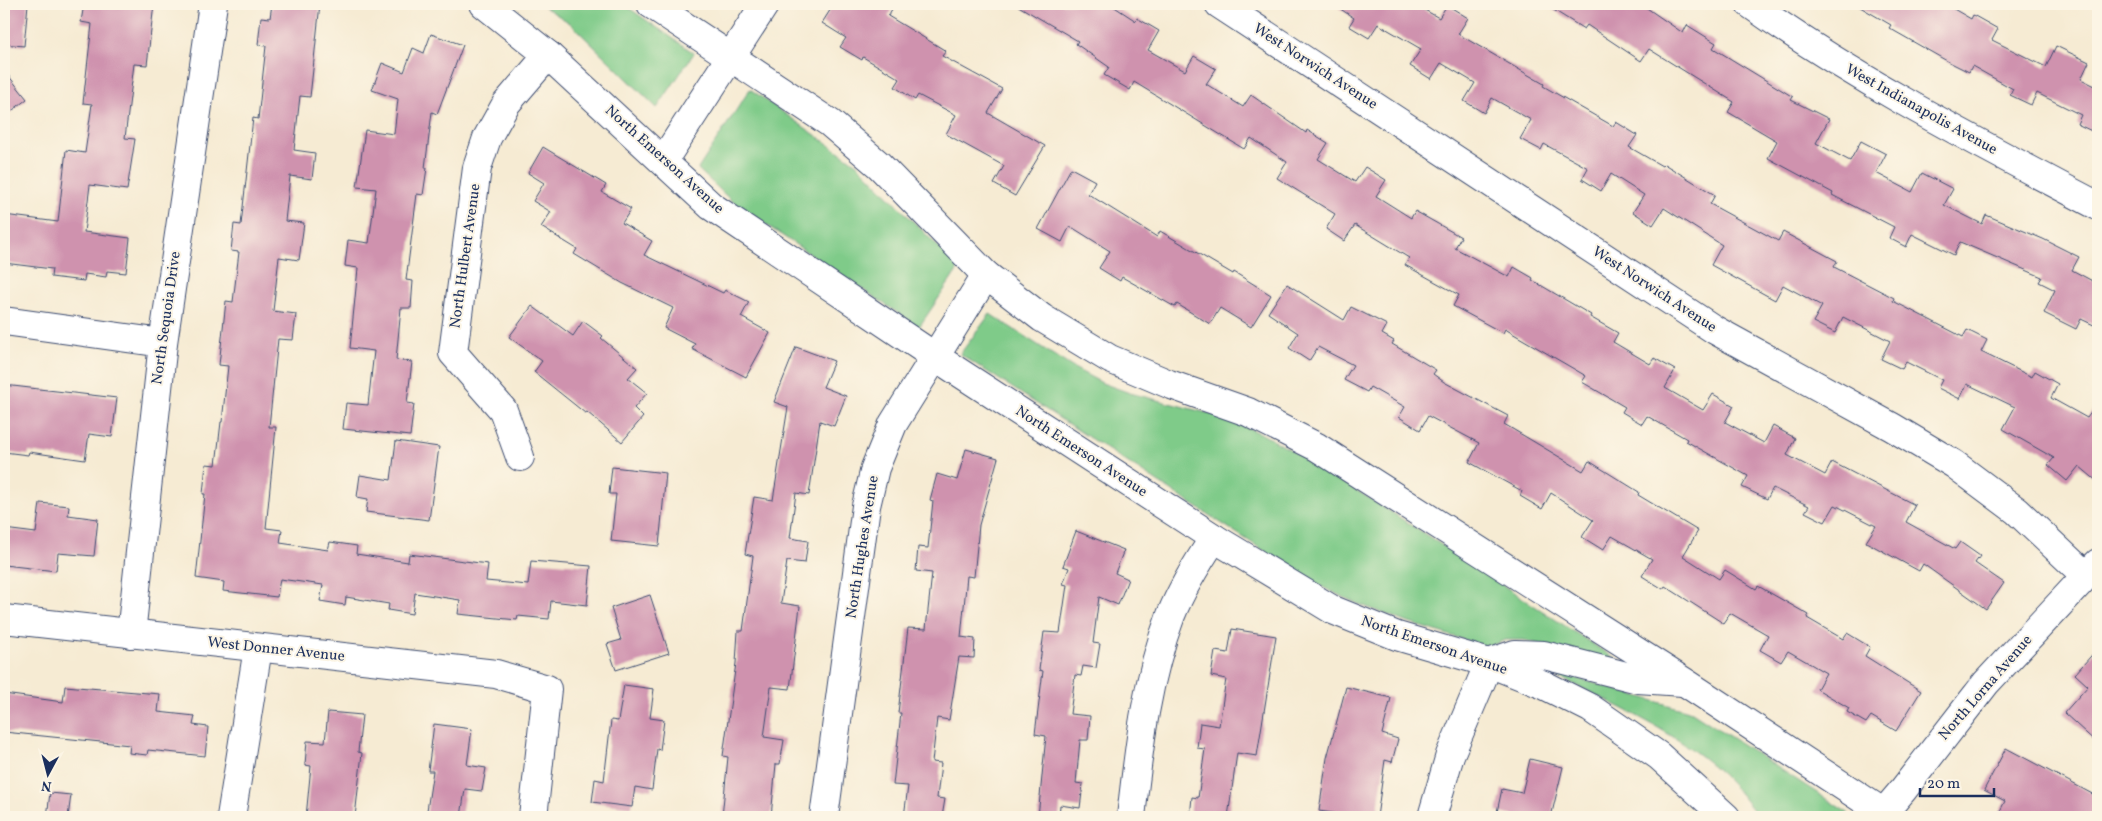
<svg xmlns="http://www.w3.org/2000/svg" width="2102" height="821" viewBox="0 0 2102 821" font-family="Vollkorn,serif">
  <style>
    .green { fill: #7fcb89; stroke: #4d7d74 }
    .building { fill: #cf92ae }
    .lines { fill: none; stroke-linecap: round; stroke-linejoin: round }
    .minor-casing { stroke: #3c4b70; stroke-width: 30 }
    .minor { stroke: #fff; stroke-width: 28 }
    .labels { text-anchor: middle; dominant-baseline: central; stroke-width: 4; stroke-linejoin: round; paint-order: stroke }
    .street-label { font-size: 15px; fill: #1b2f5e; stroke: #fcf5e5 }
  </style>
  <rect width="100%" height="100%" fill="#fcf5e5"/>
  <filter id="ink" filterUnits="userSpaceOnUse"><feTurbulence type="fractalNoise" baseFrequency=".02" numOctaves="2"/><feDisplacementMap in="SourceGraphic" scale="10" xChannelSelector="R" yChannelSelector="G"/><feConvolveMatrix kernelMatrix="1 2 1 2 8 2 1 2 1" color-interpolation-filters="sRGB"/></filter>
  <filter id="wash" filterUnits="userSpaceOnUse"><feTurbulence type="fractalNoise" baseFrequency=".0096" numOctaves="4" result="noise"/><feDisplacementMap in="SourceGraphic" scale="20" xChannelSelector="R" yChannelSelector="G"/><feGaussianBlur stdDeviation="1.12" result="paint"/><feColorMatrix in="noise" values="0 0 0 0 0 0 0 0 0 0 0 0 0 0 0 0 0 1.4 0 .05"/><feComposite in="paint" operator="in"/></filter>
  <g filter="url(#wash)">
    <rect width="100%" height="100%" fill="#f6ebd3"/>
    <g class="green">
      <path d="M540,4h83l71,49 -37,55 -87,-85z"/>
      <path d="M750,89l108,76 101,103 -40,59 -184,-123 -37,-35z"/>
      <path d="M990,314l82,53 30,16 28,10 89,23 41,17 31,17 94,58 249,163 -110,-31h-19l-17,7 -79,-24 -53,-20 -42,-20 -354,-229z"/>
      <path d="M1539,667l153,45 156,101 -4,4h-85c-12,-14 -23,-30 -37,-43 -50,-47 -123,-76 -183,-107z"/>
    </g>
    <g id="blocks">
      <g class="building">
        <path d="M4,4h24l-4,42 -20,-2z"/>
        <path d="M84,4h70l-7,61 -13,-1 -9,74 10,1 -8,51 -37,-5 -6,47 46,6 -4,35 -19,-2 -1,6 -21,-3 -1,7 -33,-4 1,-8 -48,-6v-48l54,7 8,-72 19,3 7,-49 -9,-1 9,-79 -11,-2z"/>
        <path d="M272,4h48l-10,93 -10,-1 -6,54 21,3 -3,26 -22,-3 -5,45 19,2 -5,37 -20,-3 -6,54 23,3 -3,26 -15,-1 -9,88h7l-10,101 16,2 -2,13 48,7 2,-8 27,4 -1,8 52,8 1,-8 79,10 -2,17 42,4 3,-24 60,5 -4,39 -36,-4 -2,18 -31,-3 -1,4 -59,-6 2,-14 -45,-7 -3,21 -24,-4 1,-6 -43,-7 -1,8 -25,-4 3,-16 -43,-6 -3,18 -54,-6 1,-9 -28,-4 9,-84h-2l3,-30 10,1 5,-43h1l6,-56 -9,-1 7,-64 7,1 6,-50 -8,-1 3,-27 7,1 12,-107 5,1 8,-73 -8,-1 3,-28 9,1z"/>
        <path d="M834,4h61l-7,12 58,35 -4,5 60,33 -14,24 57,33 -30,50 -21,-12 10,-18 -58,-32 10,-19 -38,-20 -3,5 -20,-13 5,-8 -37,-22 -1,3 -22,-13 6,-9 -24,-15z"/>
        <path d="M1015,4h95l26,17 1,-3 22,13 -11,19 37,21 9,-15 22,13 -10,15 37,23 8,-12 55,38 1,-3 21,13 -10,16 37,23 10,-15 21,13 -10,16 35,22 4,-7 46,26 -6,11 54,29 5,-10 19,11 -1,2 59,35 -1,2 28,16 -5,9 37,22 4,-6 21,12 -10,18 38,22 10,-16 21,12 -9,16 39,21 9,-17 22,12 -8,17 38,20 7,-13 83,43 -9,17 49,27 5,-7 20,14 -5,7 29,20 -18,26 -63,-45 -4,7 -53,-29 10,-16 -41,-21 -10,17 -20,-10 4,-6 -36,-18 -6,11 -25,-12 6,-11 -62,-35 1,-2 -40,-23 -5,8 -20,-12 3,-5 -43,-25 4,-6 -81,-47 -2,4 -50,-27 6,-11 -54,-30 4,-7 -54,-33 -11,16 -18,-12 9,-15 -58,-36 10,-16 -36,-24 -7,11 -110,-67 -4,8 -26,-15 5,-8 -33,-23 2,-3z"/>
        <path d="M1333,4h81l25,14 8,-13 21,13 -10,16 86,50 -1,2 70,40 3,-4 21,13 -8,12 33,19 2,-2 51,31 -5,9 68,37 5,-9 54,29 -3,6 60,31 -1,3 70,36 4,-7 20,10 -6,12 51,25 3,-6 23,13 -7,14 36,20 11,-15v79l-19,-16 -12,15 -19,-16 6,-7 -51,-29 12,-22 -48,-23 -7,15 -22,-11 4,-8 -36,-18 -4,7 -21,-10 9,-18 -47,-24 -8,16 -22,-11 9,-16 -39,-21 -8,15 -64,-35 11,-20 -58,-37 -11,17 -20,-13 11,-17 -33,-21 -10,17 -19,-12 6,-11 -44,-24 -3,6 -21,-11 11,-19 -39,-22 -8,15 -20,-12 11,-18 -34,-20 -10,16 -21,-13 11,-17 -43,-25 -9,14 -20,-12 5,-8z"/>
        <path d="M1544,4h97l42,29 4,-8 29,18 -3,5 80,49 -2,3 38,19 -13,24 34,18 11,-20 25,13 -10,19 36,19 10,-19 31,16 -9,16 38,19 4,-9 57,24 36,18 -7,13 26,14v43l-17,-8 -5,10 -32,-16 11,-23 -16,-8 3,-5 -82,-35 -6,13 -42,-21 -6,13 -17,-9 5,-11 -62,-32 1,-2 -65,-35 9,-17 -49,-29 6,-10 -85,-53 -8,12 -54,-36 -3,4z"/>
        <path d="M1855,4h90l26,15 2,-4 25,14 -6,11 54,27 10,-21 33,16 -8,17 14,7 3,-8v56l-21,-10 4,-9 -44,-22 -6,12 -21,-10 3,-6 -41,-23 -3,6 -22,-11 -58,-33 2,-3z"/>
        <path d="M431,34l32,11 -26,69 -5,-2 -7,56h2l-4,27 -6,-1 -11,86 7,1 -2,27h-10l-5,52 16,2 -5,41 7,1 -4,32 -67,-7 3,-26 22,2 6,-54 -24,-3 8,-80 -13,-2 3,-26 21,3 7,-54 -19,-2 8,-57 29,4 4,-35 -26,-9 10,-27 22,9 9,-24 11,5z"/>
        <path d="M4,70l23,29 -23,18z"/>
        <path d="M543,147l63,38 -4,7 29,17 -9,14 30,18 -8,14 79,38 2,-3 24,12 -8,15 29,16 -24,44 -54,-28 3,-5 -31,-16 9,-20 -51,-25 -48,-29 3,-5 -36,-22 10,-15 -18,-11 11,-18 -16,-10z"/>
        <path d="M1071,168l24,13 -7,13 69,43 3,-6 73,43 1,-2 37,23 -20,32 -31,-19 -10,16 -33,-20 -2,3 -53,-30 -2,4 -21,-13 11,-17 -40,-25 -8,16 -24,-13z"/>
        <path d="M1287,284l57,36 7,-13 36,18 -5,9 12,7 -2,3 44,26 -3,4 11,8 64,34 -4,8 79,47 6,-10 50,31 -1,3 60,36 -15,25 36,23 6,-9 31,19 2,-3 51,29 -2,3 36,21 4,-6 23,14 -5,9 56,35 -25,40 -25,-15 -5,7 -19,-11 2,-4 -32,-19 9,-16 -38,-22 -7,11 -21,-12 8,-15 -38,-22 -7,10 -58,-37 -2,3 -21,-13 10,-17 -40,-23 -9,14 -21,-13 11,-17 -42,-27 -9,16 -22,-13 2,-5 -53,-29 10,-19 -51,-27 -8,14 -21,-13 6,-10 -35,-20 -3,5 -23,-12 9,-15 -35,-18 -9,14 -20,-13 9,-15 -30,-20z"/>
        <path d="M532,306l41,30 10,-15 20,15 -2,2 36,30 -9,10 19,15 -13,15 9,9 -21,25 -35,-30 -2,1 -51,-41 8,-11 -33,-24z"/>
        <path d="M796,347l38,14 -11,26 23,9 -12,30 -14,-5 -11,74 -13,-2 -6,45 18,3 -3,22 -18,-2 -6,42 19,3 -10,83 -19,-2 -7,50 20,3 -4,24h-4l-5,53h-49l6,-60 -5,-1 13,-93 2,-32h5l10,-75 -8,-2 9,-57 19,3 15,-93 -14,-5z"/>
        <path d="M4,385l113,13 -5,39 -23,-3 -4,26 -56,-8 -1,3 -24,-3z"/>
        <path d="M396,441l43,6 -10,73 -63,-8 2,-13 -11,-2 3,-22 31,5z"/>
        <path d="M966,449l32,9 -19,67 -5,52 -7,-1 -6,61 14,2 -1,19 -15,-1 -10,63 -12,-2 -5,44 9,1 -4,35 8,1 -3,18h-38l4,-31 -15,-1 8,-72h-3l10,-85 18,1 6,-56 -16,-2 2,-24 10,1 5,-47 -3,-1 7,-26 20,6z"/>
        <path d="M612,467l54,6 -7,73 -48,-5 5,-47h-7z"/>
        <path d="M40,503l29,3 -1,9 30,4 -4,37 -36,-3 -2,18 -52,-6v-36l32,4z"/>
        <path d="M1076,531l48,19 -9,23 13,6 -10,26 -19,-8 -6,46 7,1 -4,24 -13,-2 -2,10 -6,-1 -5,39 20,2 -2,24h-8l-4,43 7,1 -3,24 -20,-3 -1,12h-21l8,-81 -11,-2 8,-63 -4,-1 5,-38 16,1 7,-48 -4,-1 6,-16 -6,-2z"/>
        <path d="M650,595l19,58 -53,17 -9,-26 14,-4 -10,-32z"/>
        <path d="M1232,629l44,7 -19,120 -20,-3 -9,64h-38l2,-20 6,1 7,-49 -8,-1 3,-25 19,3 7,-47 -15,-3 4,-25 13,2z"/>
        <path d="M2098,648v96l-34,-31 24,-27 -13,-12z"/>
        <path d="M624,685l30,4 -4,29 14,2 -4,30 -3,-1 -5,41 -17,-3 -3,20 -40,-5 3,-23 9,2 7,-61 7,1z"/>
        <path d="M65,686l95,8 -2,18 37,4 -2,9 15,2 -3,29 -57,-6 -1,5 -18,-2 1,-8 -126,-13v-38l59,8z"/>
        <path d="M1346,687l45,11 -9,36 16,5 -6,23 -7,-2 -8,57h-18l-40,-6 8,-53z"/>
        <path d="M328,712l34,3 -4,37 4,1 -7,64h-49l5,-51 -6,-1 2,-24 18,1z"/>
        <path d="M434,724l38,5 -5,36 19,3 -4,23 -17,-2 -4,28h-35l7,-46h-5z"/>
        <path d="M2006,748l92,49v20h-101l8,-16 -21,-11z"/>
        <path d="M1530,759l33,8 -12,50h-33l-21,-5 5,-23 20,4z"/>
        <path d="M50,793l21,2 -3,22h-21z"/>
      </g>
    </g>
  </g>
  <g filter="url(#ink)">
    <use href="#blocks" fill-opacity="0" stroke="#3c4b70" stroke-width="1"/>
    <g class="lines">
      <defs>
        <g id="minor">
          <path d="M484,4l64,51 163,151 223,150 280,182 119,72 64,26 92,27 55,22 46,23 69,48 67,61"/>
          <path d="M651,4l179,119 49,42 107,110 56,43 68,41 59,25 79,28 69,35 369,236 204,134"/>
          <path d="M1219,4l496,326 177,97 62,37 63,47 69,65"/>
          <path d="M1750,4c109,78 229,139 348,202"/>
          <path d="M663,161l102,-157"/>
          <path d="M4,321l159,22"/>
          <path d="M520,457l-17,-47 -50,-57 24,-185 10,-30 19,-34 42,-49"/>
          <path d="M4,619l492,55 51,15 -14,128"/>
          <path d="M131,634l32,-291 50,-339"/>
          <path d="M231,817l27,-169"/>
          <path d="M824,817l42,-311 9,-38 18,-44 93,-149"/>
          <path d="M1131,817c8,-70 15,-136 40,-202 11,-27 27,-53 43,-77"/>
          <path d="M1432,817l18,-62 39,-92 26,-9 29,1 94,24 45,3"/>
          <path d="M1880,817l23,-27 83,-107 112,-120"/>
        </g>
      </defs>
      <use href="#minor" class="minor-casing"/>
      <use href="#minor" class="minor"/>
    </g>
  </g>
  <g class="labels">
    <g class="street-label">
      <text transform="translate(1315 67) rotate(33)">West Norwich Avenue</text>
      <text transform="translate(1921 110) rotate(29)">West Indianapolis Avenue</text>
      <text transform="translate(664 160) rotate(42)">North Emerson Avenue</text>
      <text transform="translate(466 256) rotate(-82)">North Hulbert Avenue</text>
      <text transform="translate(1654 290) rotate(33)">West Norwich Avenue</text>
      <text transform="translate(167 318) rotate(-82)">North Sequoia Drive</text>
      <text transform="translate(1081 452) rotate(33)">North Emerson Avenue</text>
      <text transform="translate(863 547) rotate(-81)">North Hughes Avenue</text>
      <text transform="translate(1434 646) rotate(19)">North Emerson Avenue</text>
      <text transform="translate(276 650) rotate(6)">West Donner Avenue</text>
      <text transform="translate(1986 688) rotate(-49)">North Lorna Avenue</text>
    </g>
  </g>
  <rect width="2102" height="821" fill="none" stroke="#fcf5e5" stroke-width="20"/>
  <g transform="translate(48 774) rotate(187)" stroke="#fcf5e5" stroke-width="4" paint-order="stroke">
  <path d="M0-4L9 19L0 12L-9 19Z" fill="#1b2f5e"/>
  <text y="-8" font-size="14" font-weight="bold" text-anchor="middle" fill="#1b2f5e">N</text>
  </g>
  <path d="M1920 788v8h74v-8" fill="none" stroke="#1b2f5e" stroke-width="2.5"/>
  <text x="1927" y="788" font-size="15" fill="#1b2f5e" stroke="#fcf5e5" stroke-width="4" paint-order="stroke">20 m</text>
</svg>
